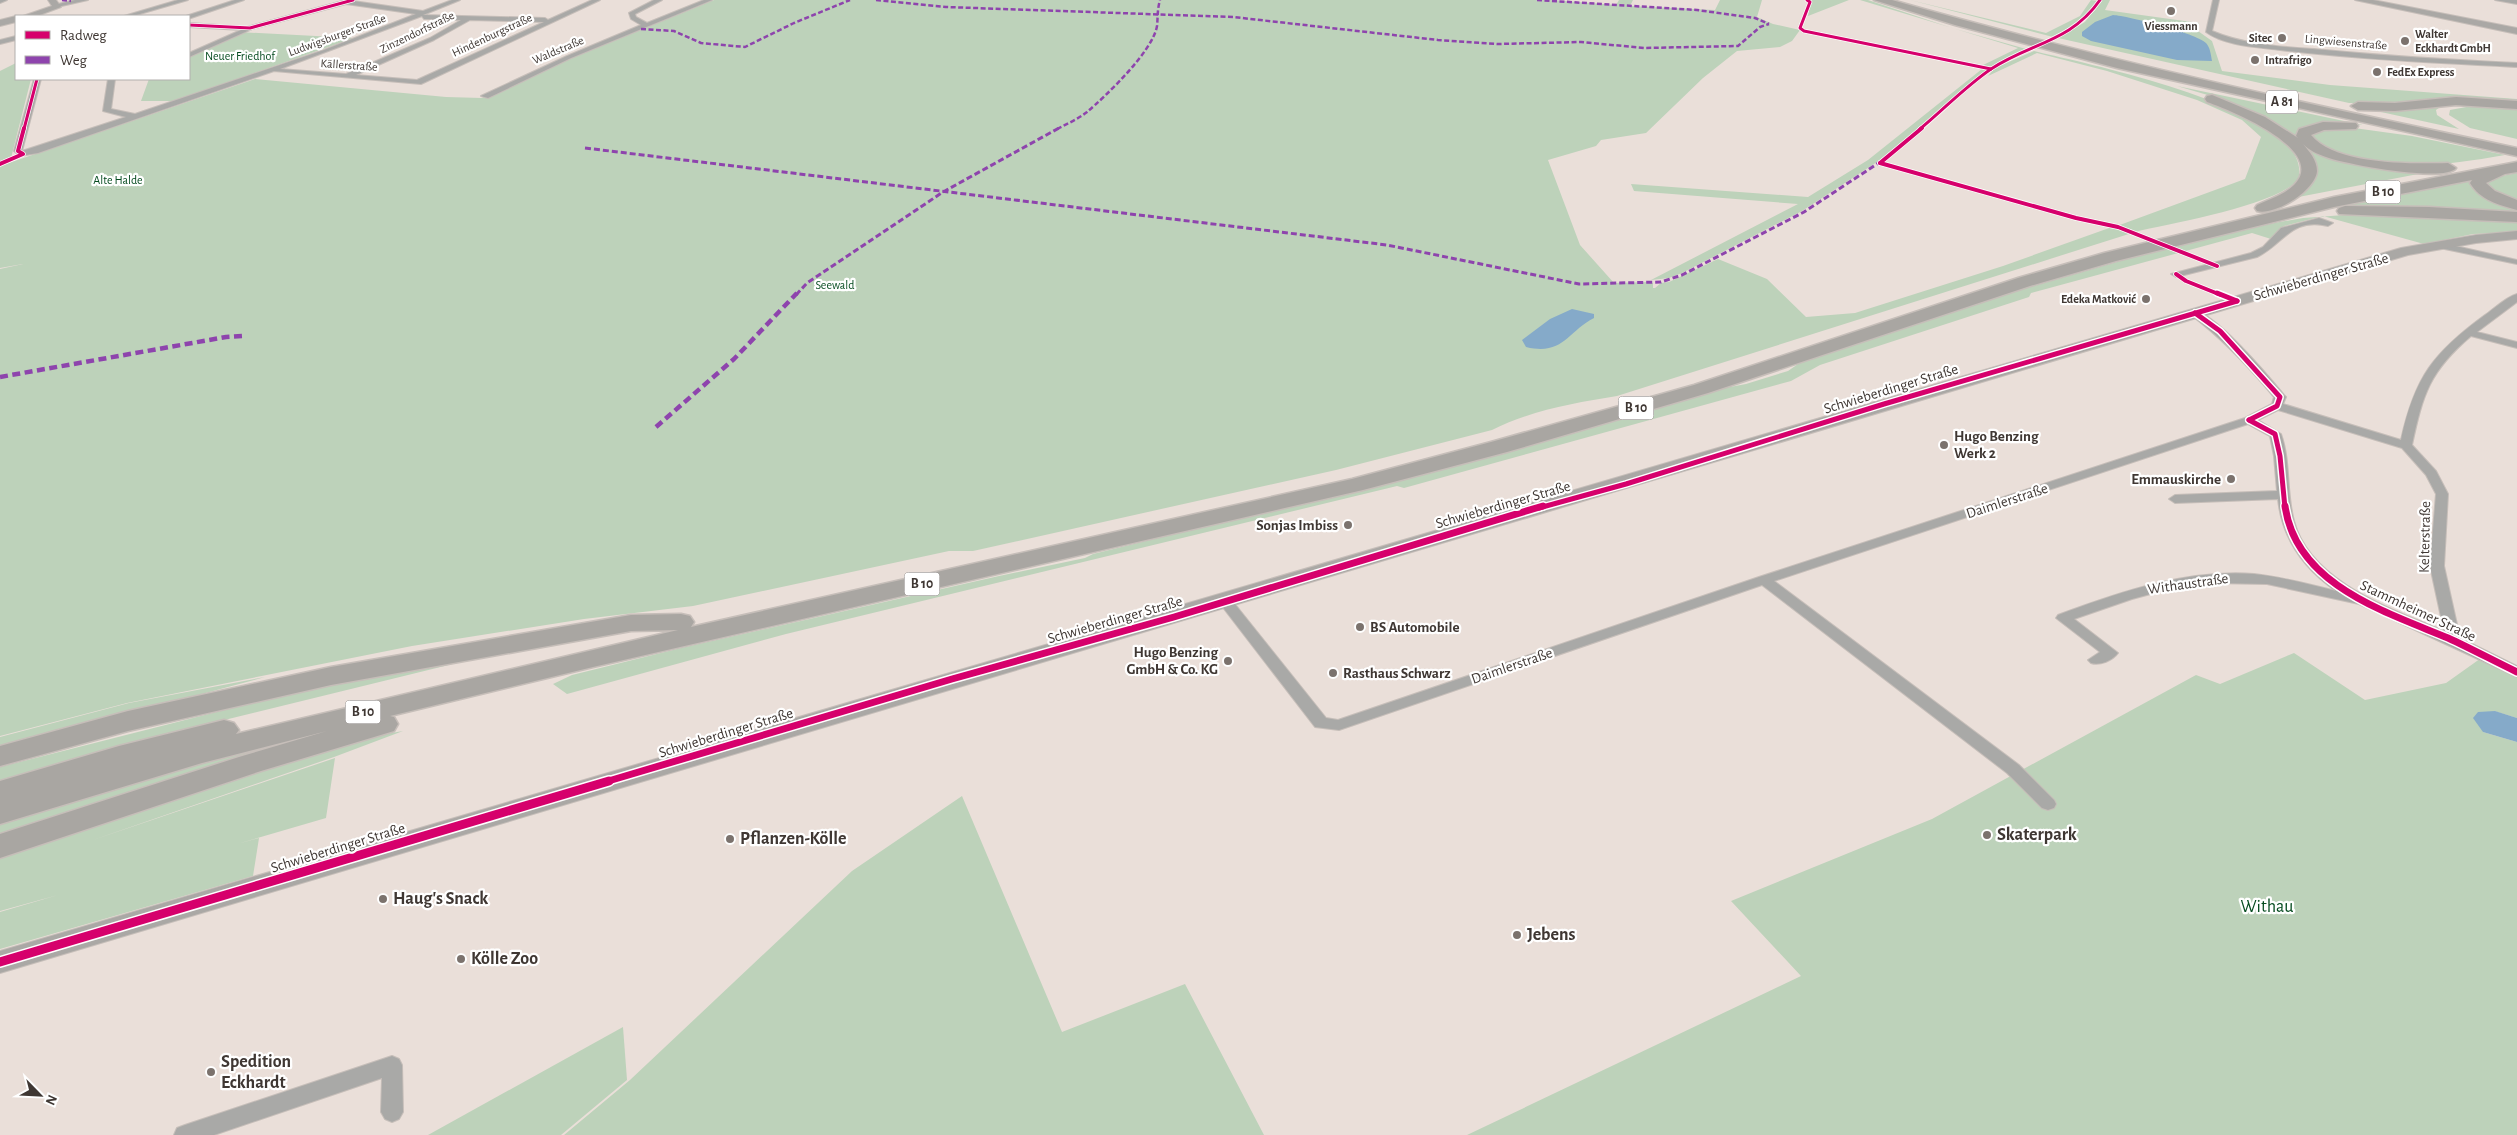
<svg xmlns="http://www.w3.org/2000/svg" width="2517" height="1135" viewBox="0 0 2517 1135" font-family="'Alegreya Sans',sans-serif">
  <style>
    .green { fill: #bdd2ba }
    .water { fill: #85aac9 }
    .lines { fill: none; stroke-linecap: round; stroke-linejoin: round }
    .street-casing { stroke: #c6beb9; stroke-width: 2 }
    .secondary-casing { stroke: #c6beb9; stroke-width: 2 }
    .highway-casing { stroke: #c6beb9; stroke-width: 3 }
    .street { fill: #a9a9a7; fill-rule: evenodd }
    .secondary { fill: #aaa8a5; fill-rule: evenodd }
    .highway { fill: #a9a6a2; fill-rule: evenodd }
    .quiet-far2 { stroke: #8e44ad; stroke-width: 2.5; stroke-dasharray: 5 2.5; stroke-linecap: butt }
    .quiet-far1 { stroke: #8e44ad; stroke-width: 3; stroke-dasharray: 6 3; stroke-linecap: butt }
    .quiet { stroke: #8e44ad; stroke-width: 4.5; stroke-dasharray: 8 4.5; stroke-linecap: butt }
    .cycleway-far4-casing { stroke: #fff; stroke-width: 4.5 }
    .cycleway-far3-casing { stroke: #fff; stroke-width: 5.5 }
    .cycleway-far2-casing { stroke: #fff; stroke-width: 8 }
    .cycleway-far1-casing { stroke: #fff; stroke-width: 10 }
    .cycleway-casing { stroke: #fff; stroke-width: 12 }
    .cycleway-far4 { stroke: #d6006c; stroke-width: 3 }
    .cycleway-far3 { stroke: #d6006c; stroke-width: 4 }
    .cycleway-far2 { stroke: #d6006c; stroke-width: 5 }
    .cycleway-far1 { stroke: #d6006c; stroke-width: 7 }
    .cycleway { stroke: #d6006c; stroke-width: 9 }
    .poi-dot { fill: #7b726d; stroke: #fff; stroke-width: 2 }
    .labels { text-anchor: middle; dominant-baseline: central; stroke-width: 4.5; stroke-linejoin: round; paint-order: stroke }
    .far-poi-label { font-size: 12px; font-weight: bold; fill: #3f3733; stroke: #fff; text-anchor: start }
    .far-street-label { font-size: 12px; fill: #3f3733; stroke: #fff }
    .far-park-label { font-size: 12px; fill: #054b1f; stroke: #fff }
    .shield { fill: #fff; stroke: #797370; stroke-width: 1 }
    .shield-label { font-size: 14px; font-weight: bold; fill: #3f3733 }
    .street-label { font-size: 15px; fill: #3f3733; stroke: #fff }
    .poi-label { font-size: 15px; font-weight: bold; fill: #3f3733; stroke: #fff; text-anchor: start }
    .near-poi-label { font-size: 18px; font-weight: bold; fill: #3f3733; stroke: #fff; text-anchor: start }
    .near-park-label { font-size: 18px; fill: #054b1f; stroke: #fff }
  </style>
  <rect width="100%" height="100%" fill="#eadfd9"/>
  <g class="green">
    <path d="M714,0h838l64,5 3,-5h14l-3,6 85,4 5,-10h42l-5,17 16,7 27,6 -8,11 -12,6 -43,4 -34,27 -57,55 -45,7 -5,6 -48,14 32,85 34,38 36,-1 3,1v5h2l6,-5 8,-1 49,-23 49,20 39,38 49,-4 148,-47 109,-39 20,6 -515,163c-43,7 -85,14 -125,34l-156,40 -363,81h-24l-256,55 -109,13 -172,27 -285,57 -127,33v-467l23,-5 -23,4v-102l255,-87 191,18 36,1 63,-29z"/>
    <path d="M1811,0h38l-41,16z"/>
    <path d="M1860,0h8l84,28 74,21 -36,18h-11l39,-19z"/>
    <path d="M1910,0l136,33 34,-17 11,-16 7,1 -18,21 -27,15z"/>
    <path d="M2102,0h8l-5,10 94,13 -1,8 14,10 10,30 108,14 187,14v5l-168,-1 -291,-65 27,-16z"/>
    <path d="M239,32l115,6 -179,63h-34l8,-22h40v-24z"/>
    <path d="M2034,51c48,12 285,59 264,129 -23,26 -126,43 -163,52l-18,-6 128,-47 16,-42 -19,-17 -45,-20 -90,-29 -70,-18 -49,23 7,-8z"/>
    <path d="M16,63v16h15l-20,79 -11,4v-91z"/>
    <path d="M1982,69l5,2 -9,9 -101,82 -75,49 -120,62 -13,5 -18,2 147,-76 -164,-13 -3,-7 177,13 60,-37z"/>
    <path d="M2177,86l186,39 -19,-1 -48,8 1,7 32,16 110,15 -151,29 12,-6 7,-39 -96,-58z"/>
    <path d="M2462,102l55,5c-20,-2 -64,-11 -81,3l1,5 22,14 -101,-22 47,1z"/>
    <path d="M2472,106l45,4v29l-47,-11 -21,-13 1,-5z"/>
    <path d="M2354,128l58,8 93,19c-72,13 -120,16 -190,-11l-5,-11 6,-4z"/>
    <path d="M2517,173v30l-11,-4 -22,-15 13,-7z"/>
    <path d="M2474,177l43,30v7l-168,-8 -4,-2z"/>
    <path d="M2372,213l145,6v13l-44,2 -49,10 -101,-28 -39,10 -13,13 -19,-6 -221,60 -2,4 -209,68 -29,16 -387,107 -7,-2 -611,148 -219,60 -14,-10 19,-9 109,-27 318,-72 86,-18 8,-4 305,-75 305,-87 43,-8 42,-13 13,-9 71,-24 151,-49 118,-34 133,-32 29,-5z"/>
    <path d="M530,645l-371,91 -159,48v-17l342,-87z"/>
    <path d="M2294,653l71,47 81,-17 38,-27 33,16v46l-23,-7 -11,21 34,10v393h-1050l334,-159 -70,-75 201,-82 264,-144 24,9z"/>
    <path d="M265,677l-265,71v-11l129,-34z"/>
    <path d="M410,704l-410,133v-20z"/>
    <path d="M403,731l-69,26 -244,84 245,-83 -9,60 -89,26 22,-6 -6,38 -253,73v-37l58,-17 -58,16v-57l339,-112z"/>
    <path d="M962,796l100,236 123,-48 79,151h-700l66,-55 222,-209z"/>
    <path d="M623,1027l4,53 -66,55h-133z"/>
  </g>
  <g class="water">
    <path d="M2113,15c15,1 83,18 93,28 4,4 5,12 6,18l-35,-1 -86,-19 -9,-5v-4l13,-10z"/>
    <path d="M1572,309l22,5v4c-27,14 -31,38 -68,29l-4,-7 28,-21z"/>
    <path d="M2495,711l22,7v24l-34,-10 -10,-14 5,-6z"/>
  </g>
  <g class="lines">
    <defs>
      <g id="street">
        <path d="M0,0h7l-7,3z"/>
        <path d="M75,0h13l-31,7 -3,-2z"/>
        <path d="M178,0h10l-55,16h-9z"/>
        <path d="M235,0h9l-53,18 -5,-2z"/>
        <path d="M346,0l77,11 29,-11h8l-37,15 122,3 3,2 44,-20h8l-179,84 -147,-13 -236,82 -18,3 -6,-5 20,-72h7l-19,72 104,-34 -23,-6 5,-32h7l-4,30 24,5 189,-64 92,-36 -70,-10 -94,25 -63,28v-4l52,-23 -52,-3v-4l58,4zM422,16l2,3 37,1 -31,18 -84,36 -66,-5zM470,20l74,2 -127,58 -61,-5 78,-35z"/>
        <path d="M654,0h8l-27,14 1,3 11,6 57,-23h8l-141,58 -83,40 -7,-2 86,-40 74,-31 -10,-6 -2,-6z"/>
        <path d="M2213,0h6l-7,31c35,15 76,16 113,19 64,6 128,10 192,13v4c-79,-4 -159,-8 -237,-17 -23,-3 -55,-4 -74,-18z"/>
        <path d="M2495,0h22v4z"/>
        <path d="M16,36v4l-16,4v-4z"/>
        <path d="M2319,218l14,5 -5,3c-37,-9 -44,18 -71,31l-81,20 -5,-3 80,-21 12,-6 18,-19z"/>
        <path d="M2438,242l79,18v4l-82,-17v-4z"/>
        <path d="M2517,294v8l-40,30 40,10v6l-46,-12c-41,35 -48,57 -59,109l24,26 12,23 -4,72 16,72 57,28v11l-158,-73 -92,-20 -54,-1 -44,6 -37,10 -58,20 44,34c-5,7 -18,13 -27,10l-3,-3 12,-8 -44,-34 2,-3c62,-23 129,-46 196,-41 28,3 55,10 82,17 -32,-22 -54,-53 -58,-92l-103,4 -6,-4 6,-4 102,-4 -3,-35 -4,-20 -22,-12 -474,157 245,184 35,35 2,4 -2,4 -6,2 -6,-2 -35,-35 -245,-188 -423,145 -24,-3 -97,-126 7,-4 5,1 96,120 12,2 421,-143 486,-159 27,-14 2,-7c-25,-30 -51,-58 -83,-82v-4c19,-5 80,68 93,84l2,2 -3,7 118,36c14,-63 32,-87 84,-125 9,-6 21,-18 32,-21zM2278,410l124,38 24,27 10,19 -6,72 14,65c-52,-22 -134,-49 -150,-110 -8,-29 -3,-59 -13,-87l-23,-14z"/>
        <path d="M392,1056l7,3 3,6 1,47 -4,7 -7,3 -7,-3 -4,-7 1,-34 -168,57h-40l3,-7 8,-3z"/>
      </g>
      <g id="secondary">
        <path d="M48,0h8l5,7 -24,9h-14l29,-10z"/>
        <path d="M2355,0h18l144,28v6z"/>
        <path d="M16,16v6l-16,4v-6z"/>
        <path d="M2517,231v8l-41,4 -68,12 -2408,718v-22l2401,-703 75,-13z"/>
      </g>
      <g id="highway">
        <path d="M1874,0h18c206,59 415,104 625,148v8l-400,-88 -162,-43z"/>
        <path d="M2212,95l53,22 33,21 -2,-2 3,-7 24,-7 33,1 2,3 -2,3 -32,1 -13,5c24,30 100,29 137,28l8,5c-11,15 -112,-4 -130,-11 -9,-3 -17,-7 -23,-13 6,7 14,16 14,27 -1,19 -42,45 -60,40l-2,-3 2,-3c13,-6 28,-11 37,-20 35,-35 -64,-75 -87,-83l-2,-3 2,-3z"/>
        <path d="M2456,97l61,4v8l-61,-4 -61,6 -37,-1 -7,-4 7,-4 37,1z"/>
        <path d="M2517,162v10l-12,2 -19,9 9,8 22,9v10c-18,-5 -37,-10 -47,-27l2,-3 -138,27 -218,54 -86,25 -322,107 -201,59 -144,38 -770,177 -203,49 4,1 4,7 -4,7 -133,40 -261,87v-24l239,-77 88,-26 -125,32 -202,61v-43l119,-35 105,-26 10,3 5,7 -3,4 442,-104 -47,1 -300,54 -203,46 -128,35v-20l128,-35 203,-44 300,-52 50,-1 9,2 4,6 -3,5 661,-148 139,-37 203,-57 324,-107 86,-25 230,-56z"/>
        <path d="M2345,206l84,1 88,5v10l-178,-8 -2,-3 2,-3z"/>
      </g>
    </defs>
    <use href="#street" class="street-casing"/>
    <use href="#secondary" class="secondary-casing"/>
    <use href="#highway" class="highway-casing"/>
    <use href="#street" class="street"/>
    <use href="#secondary" class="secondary"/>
    <use href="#highway" class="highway"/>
    <g class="quiet-far2">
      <path d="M62,0l9,1"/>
      <path d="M876,0l70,7 287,10 205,23 60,4 83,-2 63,6 94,-2 22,-19 9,-3"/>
      <path d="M1537,0l160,10 58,8 14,6"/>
      <path d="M641,29l33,2 27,12 44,4 49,-24 56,-23"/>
      <path d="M1057,129c10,-5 21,-10 30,-17 19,-16 66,-61 70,-86 1,-9 0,-15 3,-26"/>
    </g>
    <g class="quiet-far1">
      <path d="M585,148l802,97 192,39 82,-2 21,-7 122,-63 79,-52"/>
      <path d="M796,295l11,-12 136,-91 116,-64"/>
    </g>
    <g class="quiet">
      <path d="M0,377l226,-40 17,-1"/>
      <path d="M656,427l78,-68 63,-66"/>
    </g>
    <defs>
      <g id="cycleway-far4">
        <path d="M1807,0l3,2 -10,26 4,3 187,38"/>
        <path d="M189,25l61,3 103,-28"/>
        <path d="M24,129l13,-50"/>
        <path d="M1920,129c23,-19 46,-43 71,-60 39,-26 80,-27 109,-69"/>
      </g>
      <g id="cycleway-far3">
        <path d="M1880,163l196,55 42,9 99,39"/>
        <path d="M1880,163l42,-35"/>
        <path d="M0,164l23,-10 -5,-3 6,-23"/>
        <path d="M2176,274l10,7 35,14"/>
      </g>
      <g id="cycleway-far2">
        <path d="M2217,293l20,8"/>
        <path d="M2195,313l25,18 60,66 -3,9 -28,14"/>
        <path d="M2249,420l26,14 5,22 5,52"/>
        <path d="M1539,508l87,-24 258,-80 353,-103"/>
      </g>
      <g id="cycleway-far1">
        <path d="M2285,506c11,79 101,106 163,132 24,11 46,23 69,34"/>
        <path d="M605,782l347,-103 222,-62 369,-111"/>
      </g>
      <path id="cycleway" d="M0,962l609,-181"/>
    </defs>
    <use href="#cycleway-far4" class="cycleway-far4-casing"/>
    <use href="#cycleway-far3" class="cycleway-far3-casing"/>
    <use href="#cycleway-far2" class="cycleway-far2-casing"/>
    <use href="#cycleway-far1" class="cycleway-far1-casing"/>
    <use href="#cycleway" class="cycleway-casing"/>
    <use href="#cycleway-far4" class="cycleway-far4"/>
    <use href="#cycleway-far3" class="cycleway-far3"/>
    <use href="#cycleway-far2" class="cycleway-far2"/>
    <use href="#cycleway-far1" class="cycleway-far1"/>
    <use href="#cycleway" class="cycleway"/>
  </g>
  <g class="poi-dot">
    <circle cx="2171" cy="11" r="5"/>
    <circle cx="2282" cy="38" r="5"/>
    <circle cx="2405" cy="41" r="5"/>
    <circle cx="2255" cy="60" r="5"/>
    <circle cx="2377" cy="72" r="5"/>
    <circle cx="2146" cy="299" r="5"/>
    <circle cx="1944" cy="445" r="5"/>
    <circle cx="2231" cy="479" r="5"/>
    <circle cx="1348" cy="525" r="5"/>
    <circle cx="1360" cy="627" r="5"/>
    <circle cx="1228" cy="661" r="5"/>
    <circle cx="1333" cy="673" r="5"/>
    <circle cx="1987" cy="835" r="5"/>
    <circle cx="730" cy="839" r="5"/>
    <circle cx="383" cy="899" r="5"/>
    <circle cx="1517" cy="935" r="5"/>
    <circle cx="461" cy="959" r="5"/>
    <circle cx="211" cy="1072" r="5"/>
  </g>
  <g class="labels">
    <g class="far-poi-label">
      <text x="2171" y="26" text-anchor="middle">Viessmann</text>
      <text x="2415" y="34">Walter<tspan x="2415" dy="14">Eckhardt GmbH</tspan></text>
      <text x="2272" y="38" text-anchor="end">Sitec</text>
      <text x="2265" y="60">Intrafrigo</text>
      <text x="2387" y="72">FedEx Express</text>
      <text x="2136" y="299" text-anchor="end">Edeka Matković</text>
    </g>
    <g class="far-street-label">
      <text transform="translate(417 32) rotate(-26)">Zinzendorfstraße</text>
      <text transform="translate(337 35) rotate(-20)">Ludwigsburger Straße</text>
      <text transform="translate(492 35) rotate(-25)">Hindenburgstraße</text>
      <text transform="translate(2346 42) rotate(5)">Lingwiesenstraße</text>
      <text transform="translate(558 50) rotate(-23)">Waldstraße</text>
      <text transform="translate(349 65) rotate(4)">Källerstraße</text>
    </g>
    <g class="far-park-label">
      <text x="240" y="56">Neuer Friedhof</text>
      <text x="118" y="180">Alte Halde</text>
      <text x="835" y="285">Seewald</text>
    </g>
    <g class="shield">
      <rect x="2266" y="90.5" width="32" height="23" rx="4"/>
      <rect x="2365.5" y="180.5" width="35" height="23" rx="4"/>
      <rect x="1618.5" y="396.5" width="35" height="23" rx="4"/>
      <rect x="904.5" y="572.5" width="35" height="23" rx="4"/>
      <rect x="345.5" y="700.5" width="35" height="23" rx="4"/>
    </g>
    <g class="shield-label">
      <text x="2282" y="102">A 81</text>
      <text x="2383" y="192">B 10</text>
      <text x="1636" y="408">B 10</text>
      <text x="922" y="584">B 10</text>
      <text x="363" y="712">B 10</text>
    </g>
    <g class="street-label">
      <text transform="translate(2321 277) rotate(-16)">Schwieberdinger Straße</text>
      <text transform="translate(1891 389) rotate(-17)">Schwieberdinger Straße</text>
      <text transform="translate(2007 501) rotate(-18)">Daimlerstraße</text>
      <text transform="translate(1503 505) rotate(-16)">Schwieberdinger Straße</text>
      <text transform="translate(2425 537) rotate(-89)">Kelterstraße</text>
      <text transform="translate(2188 584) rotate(-8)">Withaustraße</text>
      <text transform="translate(2418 611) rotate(25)">Stammheimer Straße</text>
      <text transform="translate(1115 620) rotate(-16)">Schwieberdinger Straße</text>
      <text transform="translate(1512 666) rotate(-19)">Daimlerstraße</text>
      <text transform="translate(726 733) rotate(-17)">Schwieberdinger Straße</text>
      <text transform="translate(338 848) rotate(-17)">Schwieberdinger Straße</text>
    </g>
    <g class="poi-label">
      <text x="1954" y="436">Hugo Benzing<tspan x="1954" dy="17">Werk 2</tspan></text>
      <text x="2221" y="479" text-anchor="end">Emmauskirche</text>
      <text x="1338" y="525" text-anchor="end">Sonjas Imbiss</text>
      <text x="1370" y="627">BS Automobile</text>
      <text x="1218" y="652" text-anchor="end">Hugo Benzing<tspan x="1218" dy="17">GmbH &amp; Co. KG</tspan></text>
      <text x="1343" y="673">Rasthaus Schwarz</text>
    </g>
    <g class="near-poi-label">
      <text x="1997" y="835">Skaterpark</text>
      <text x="740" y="839">Pflanzen-Kölle</text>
      <text x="393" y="899">Haug's Snack</text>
      <text x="1527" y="935">Jebens</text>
      <text x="471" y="959">Kölle Zoo</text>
      <text x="221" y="1062">Spedition<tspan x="221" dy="21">Eckhardt</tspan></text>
    </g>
    <g class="near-park-label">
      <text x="2267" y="907">Withau</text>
    </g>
  </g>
  <rect x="15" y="15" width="175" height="65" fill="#ffffff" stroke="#b2afad"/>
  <rect x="25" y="31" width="25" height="8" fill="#d6006c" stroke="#b2afad"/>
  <text x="60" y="40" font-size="15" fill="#3f3733">Radweg</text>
  <rect x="25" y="56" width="25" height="8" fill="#8e44ad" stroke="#b2afad"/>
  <text x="60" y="65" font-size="15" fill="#3f3733">Weg</text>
  <g transform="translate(40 1095) rotate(114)" stroke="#ffffff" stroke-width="4" paint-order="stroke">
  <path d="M0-4L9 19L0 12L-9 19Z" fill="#3f3733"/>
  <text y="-8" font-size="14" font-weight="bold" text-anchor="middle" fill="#3f3733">N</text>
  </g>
</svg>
